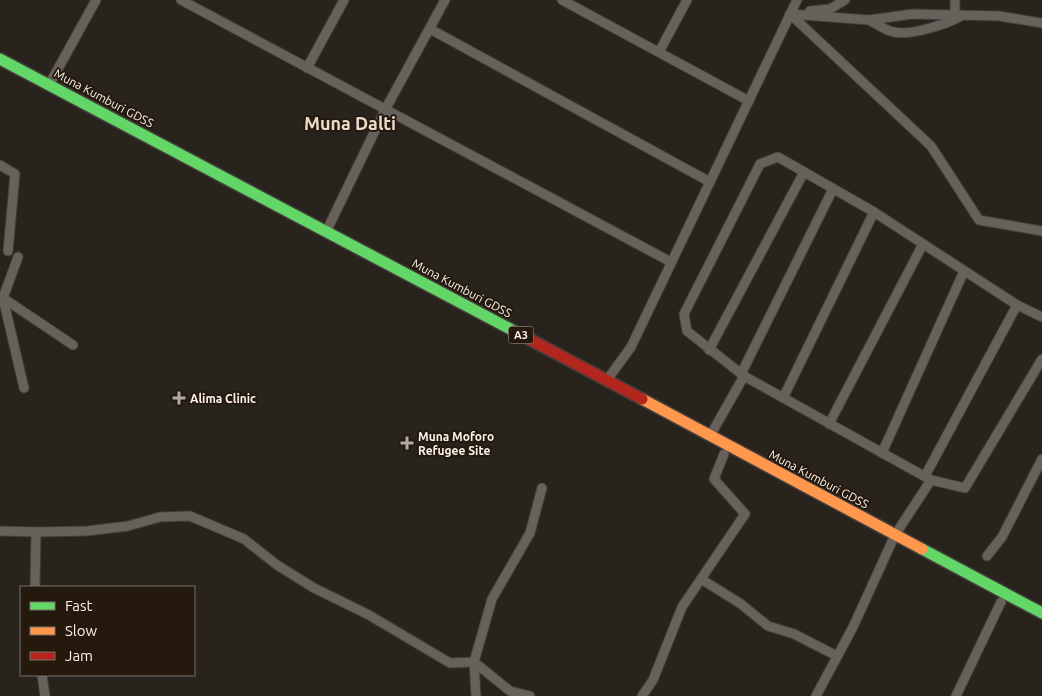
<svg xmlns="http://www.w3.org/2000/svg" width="1042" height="696" viewBox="0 0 1042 696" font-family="Ubuntu,sans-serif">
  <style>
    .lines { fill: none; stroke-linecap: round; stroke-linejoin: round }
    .street-casing { stroke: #433e3a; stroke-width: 11 }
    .fast-casing { stroke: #433e3a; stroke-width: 14 }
    .slow-casing { stroke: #433e3a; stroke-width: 14 }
    .jam-casing { stroke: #433e3a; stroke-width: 14 }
    .street { stroke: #67615c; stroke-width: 9 }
    .fast { stroke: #63d668; stroke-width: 11 }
    .slow { stroke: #ff974d; stroke-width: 11 }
    .jam { stroke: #b3261e; stroke-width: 11 }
    .poi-dot { fill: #b2aaa3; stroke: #25190e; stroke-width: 2 }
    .labels { text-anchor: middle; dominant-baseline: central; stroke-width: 4; stroke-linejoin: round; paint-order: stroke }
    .shield { fill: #25190e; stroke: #bbb1a9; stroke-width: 1 }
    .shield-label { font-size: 11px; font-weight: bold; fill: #fbf2eb }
    .street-label { font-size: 12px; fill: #fbf2eb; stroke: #25190e }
    .poi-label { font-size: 12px; font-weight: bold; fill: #fbf2eb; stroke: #25190e; text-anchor: start }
    .district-label { font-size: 18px; font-weight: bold; fill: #ecdccc; stroke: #25190e }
  </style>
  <rect width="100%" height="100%" fill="#29231d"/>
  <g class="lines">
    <defs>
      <g id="street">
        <path d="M181,0l490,262"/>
        <path d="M562,0l187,101"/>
        <path d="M810,11l20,-2 15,-9"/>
        <path d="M790,14l141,132 48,74 63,11"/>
        <path d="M790,14l79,6 44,-6 86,2 43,7"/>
        <path d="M955,15v-15"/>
        <path d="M869,20c8,4 17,11 25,12 17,4 53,-8 67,-16"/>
        <path d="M430,29l280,153"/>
        <path d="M659,52l28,-52"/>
        <path d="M307,68l37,-68"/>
        <path d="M49,85l47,-85"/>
        <path d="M0,165l15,9 -7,77"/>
        <path d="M326,232l59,-122 60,-110"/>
        <path d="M18,257l-15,41 21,90"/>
        <path d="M2,300l1,-2 70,47"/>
        <path d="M1042,317l-25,-12 -143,-93 -96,-55 -18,7 -76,150 3,17 57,45 187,104 34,8 77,-129"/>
        <path d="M709,350l95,-178"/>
        <path d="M741,374l92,-185"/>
        <path d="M607,380l24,-33 166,-347"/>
        <path d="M783,398l91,-186"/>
        <path d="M829,424l94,-180"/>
        <path d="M710,436l34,-60"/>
        <path d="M882,453l82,-182"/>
        <path d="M925,476l92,-171"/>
        <path d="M0,531l36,1 51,-1 41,-5 32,-9 30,-1 54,23 33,26 37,23 55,27 81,48 24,-1 2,34"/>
        <path d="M987,556l15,-19 40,-78"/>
        <path d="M701,579l40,25 27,22 26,8 43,22"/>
        <path d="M35,587l1,-55"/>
        <path d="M42,675l3,21"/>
        <path d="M530,696l-20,-5 -36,-29 18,-63 38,-66 12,-45"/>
        <path d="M642,696l11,-16 29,-73 63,-93 -31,-35 10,-25"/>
        <path d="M816,696l37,-69 42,-92 36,-55"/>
        <path d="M956,696l45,-94"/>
      </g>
      <g id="fast">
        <path d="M0,59l514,272"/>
        <path d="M922,549l120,64"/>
      </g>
      <path id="slow" d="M642,399l280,150"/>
      <path id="jam" d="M514,331l128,68"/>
    </defs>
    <use href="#street" class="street-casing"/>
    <use href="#fast" class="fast-casing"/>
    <use href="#slow" class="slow-casing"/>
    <use href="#jam" class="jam-casing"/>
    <use href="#street" class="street"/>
    <use href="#fast" class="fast"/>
    <use href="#slow" class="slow"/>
    <use href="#jam" class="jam"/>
  </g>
  <g class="poi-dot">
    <path d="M176.5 390.5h5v5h5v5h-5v5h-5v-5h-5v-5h5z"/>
    <path d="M404.5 435.5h5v5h5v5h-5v5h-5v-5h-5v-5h5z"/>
  </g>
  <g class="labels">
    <rect class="shield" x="508.5" y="326.5" width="25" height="17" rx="4"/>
    <g class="shield-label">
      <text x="521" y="335">A3</text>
    </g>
    <g class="street-label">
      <text transform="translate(104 98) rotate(28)">Muna Kumburi GDSS</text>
      <text transform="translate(462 288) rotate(28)">Muna Kumburi GDSS</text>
      <text transform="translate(819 479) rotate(28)">Muna Kumburi GDSS</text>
    </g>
    <g class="poi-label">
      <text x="190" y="398">Alima Clinic</text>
      <text x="418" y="436">Muna Moforo<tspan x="418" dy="14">Refugee Site</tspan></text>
    </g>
    <g class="district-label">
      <text x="350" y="123">Muna Dalti</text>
    </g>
  </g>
  <rect x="20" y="586" width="175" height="90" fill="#25190e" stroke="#7b7066"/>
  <rect x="30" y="602" width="25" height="8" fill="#63d668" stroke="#7b7066"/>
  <text x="65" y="611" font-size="15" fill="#fbf2eb">Fast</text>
  <rect x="30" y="627" width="25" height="8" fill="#ff974d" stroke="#7b7066"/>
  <text x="65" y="636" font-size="15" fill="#fbf2eb">Slow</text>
  <rect x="30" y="652" width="25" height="8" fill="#b3261e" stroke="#7b7066"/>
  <text x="65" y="661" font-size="15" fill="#fbf2eb">Jam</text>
</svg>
